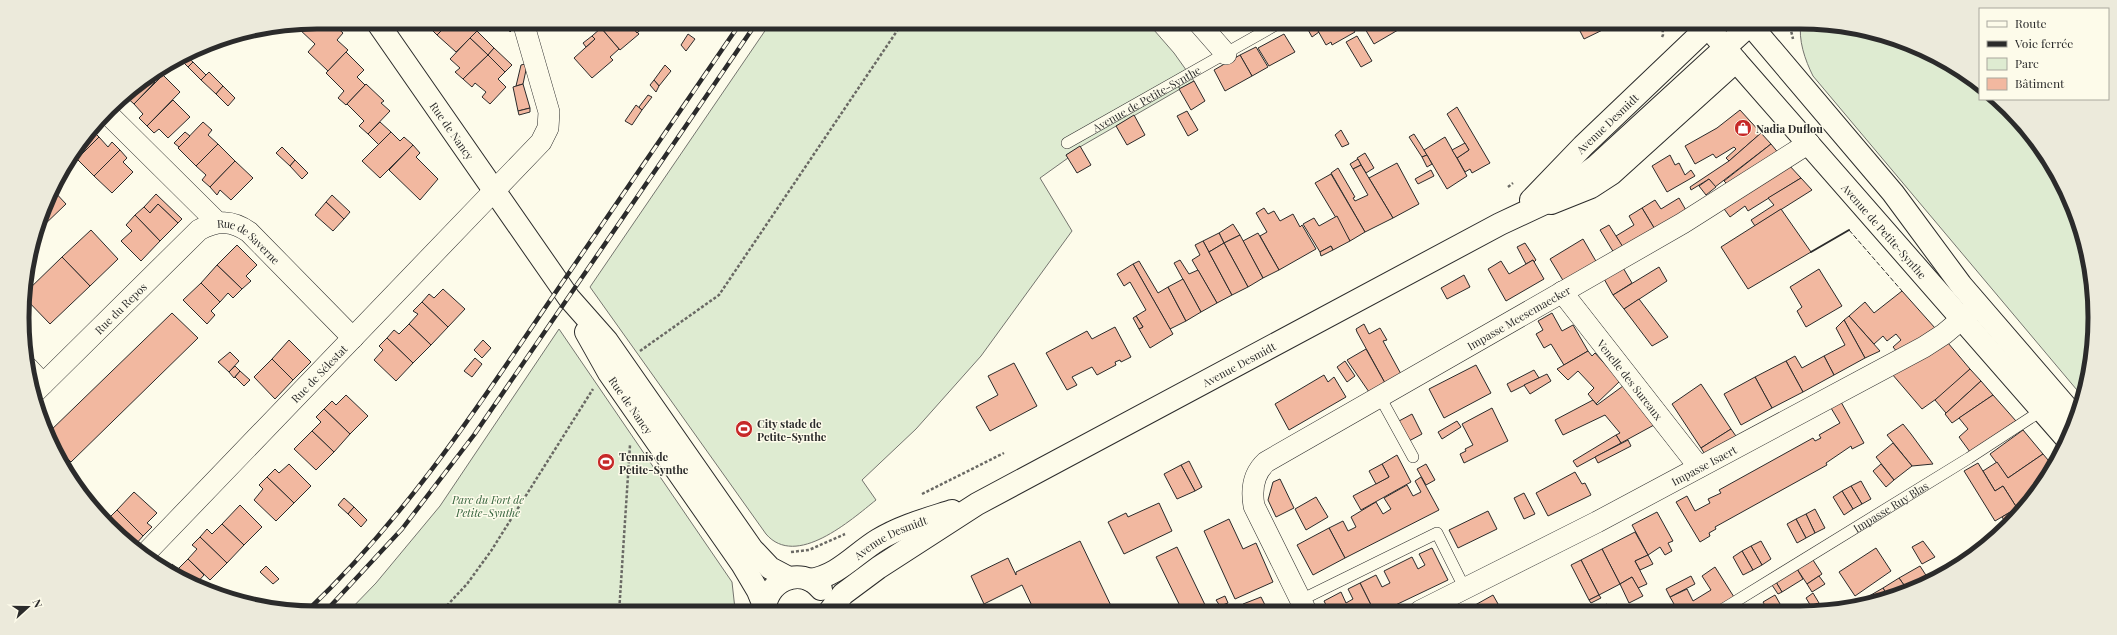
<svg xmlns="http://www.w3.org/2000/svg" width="2117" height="635" viewBox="0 0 2117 635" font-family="'Playfair Display',serif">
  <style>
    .green { fill: #deebd1; stroke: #74746e }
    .building { fill: #f2b8a0; stroke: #2b2b2b }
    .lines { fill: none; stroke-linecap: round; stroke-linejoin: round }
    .service-casing { stroke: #2b2b2b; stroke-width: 12 }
    .minor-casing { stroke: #2b2b2b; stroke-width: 22 }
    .tertiary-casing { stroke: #2b2b2b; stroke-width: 24 }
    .secondary-casing { stroke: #2b2b2b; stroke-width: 24 }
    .path { stroke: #6a6964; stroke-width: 2.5; stroke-dasharray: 3 2; stroke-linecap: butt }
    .service { stroke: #fdfbea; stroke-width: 11 }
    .minor { stroke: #fdfbea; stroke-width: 21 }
    .tertiary { stroke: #fdfbea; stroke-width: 22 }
    .secondary { stroke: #fdfbea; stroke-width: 22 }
    .rail-casing { stroke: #2b2b2b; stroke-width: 4.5 }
    .rail { stroke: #fdfbea; stroke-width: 3; stroke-dasharray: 9; stroke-linecap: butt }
    .fence { stroke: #2b2b2b; stroke-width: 1; stroke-dasharray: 5 2; stroke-linecap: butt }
    .wall { stroke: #2b2b2b; stroke-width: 2 }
    .labels { text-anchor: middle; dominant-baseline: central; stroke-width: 3; stroke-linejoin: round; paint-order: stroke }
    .street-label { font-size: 11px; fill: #2b2b2b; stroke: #fdfbea }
    .poi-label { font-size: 11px; font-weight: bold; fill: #2b2b2b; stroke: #fdfbea; text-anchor: start }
    .park-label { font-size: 11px; font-style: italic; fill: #34623c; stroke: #fdfbea }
    .rim { fill: none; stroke: #2b2b2b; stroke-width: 5 }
  </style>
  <rect width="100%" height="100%" fill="#fdfbea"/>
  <g class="green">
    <path d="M771,22h376l27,31 20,28 -128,74 2,3 -28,20 32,53 -91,125 -65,73 -54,51 14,20c-25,20 -80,69 -110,34l-176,-247z"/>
    <path d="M1801,22c18,2 37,3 55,6 40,6 93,32 124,57v14c5,0 10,-1 15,0 11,2 27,26 34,34 56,69 85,178 53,263l-269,-320c-8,-16 -15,-36 -12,-54z"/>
    <path d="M559,329l173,253 3,27 -2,3 -386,1 29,-30 64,-77z"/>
  </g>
  <g class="building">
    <path d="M331,22l12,11 -6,7 11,10 -20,21 -20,-19 7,-8 -17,-16 5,-5z"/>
    <path d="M424,22h26l-13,13z"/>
    <path d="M450,22h17l10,9 -21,21 -19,-17z"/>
    <path d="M506,22h6l3,5 -5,5z"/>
    <path d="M608,22h20l11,12 -19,16 -19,-22z"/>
    <path d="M628,22h21l-12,11z"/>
    <path d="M1309,22h4l6,10 -7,5 -7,-13z"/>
    <path d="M1313,22h36l6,10 -23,13 -1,-3 -5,3z"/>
    <path d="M1361,22h32l5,8 -24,14z"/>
    <path d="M1579,22h40l-35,17 -8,-16z"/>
    <path d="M601,28l18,21 -9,8 3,3 -21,18 -18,-20 21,-19 -3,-3z"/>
    <path d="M477,31l17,17 -6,7 -18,-17z"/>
    <path d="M688,34l7,5 -9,12 -5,-6z"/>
    <path d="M1284,34l11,18 -26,14 -11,-18z"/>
    <path d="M592,36l3,3 -9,8 -3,-4z"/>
    <path d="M1357,36l15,25 -11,6 -15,-25z"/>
    <path d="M470,38l18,17 -25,24 -8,-7 5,-4 -10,-9z"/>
    <path d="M1256,47l12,20 -16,9 -12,-21z"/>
    <path d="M494,48l18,17 -7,7 -17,-17z"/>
    <path d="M346,52l18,18 -7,7 8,8 -19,20 -8,-7 6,-7 -18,-18z"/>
    <path d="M488,55l17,17 -7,7 8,8 -16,17 -8,-7 4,-5 -11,-9 -3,4 -9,-8z"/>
    <path d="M1240,55l12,21 -27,15 -11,-21z"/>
    <path d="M186,56l7,6 -5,5 -8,-8z"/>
    <path d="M193,62l13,13 -5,5 -13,-13z"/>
    <path d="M525,64l1,6 -3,14 -7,2 5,-21z"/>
    <path d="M665,65l6,6 -12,15 -5,-6z"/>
    <path d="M209,72l14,14 -7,8 -15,-14z"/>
    <path d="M163,75l17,17 -33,34 -8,-8 4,-4 -9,-10z"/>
    <path d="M151,78l4,4 -21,22 -10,-9z"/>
    <path d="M654,80l5,6 -3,6 -6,-7z"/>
    <path d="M1194,81l11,20 -14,9 -12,-21z"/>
    <path d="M366,84l18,17 -3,2 9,8 -22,23 -9,-8 5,-5 -17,-17z"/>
    <path d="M523,84l7,24 -12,3 -5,-24z"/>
    <path d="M223,86l12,12 -7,8 -12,-12z"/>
    <path d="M648,95l4,2 -10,13 -3,-3z"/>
    <path d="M173,100l17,17 -22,21 -9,-9 -5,4 -7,-7z"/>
    <path d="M636,105l6,5 -10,15 -7,-4z"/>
    <path d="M1457,107l33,56 -18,10 -2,-4 -5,3 -8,-14 12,-8 -22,-36z"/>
    <path d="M530,108v4l-11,3 -1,-4z"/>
    <path d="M1740,110l21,23 -32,28 -3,-3 10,-9 -2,-2 -18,11 -3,-4 -18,10 -10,-18 32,-18z"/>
    <path d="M1187,111l11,19 -10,6 -11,-20z"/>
    <path d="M1134,115l11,20 -18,10 -11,-19z"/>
    <path d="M203,122l9,8 -4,5 10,9 -22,22 -18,-18z"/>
    <path d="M380,122l11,10 -12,13 -11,-11z"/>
    <path d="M91,129l8,8 -22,22 -4,-5z"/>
    <path d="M1341,130l8,14 -7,3 -7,-12z"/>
    <path d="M185,132l5,4 -11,11 -5,-4z"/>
    <path d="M391,132l9,9 4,-4 9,8 -33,33 -18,-17z"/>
    <path d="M1761,133l10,11 -56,43 -6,-8 -18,11 -1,-3 39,-26z"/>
    <path d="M1414,134l10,16 3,5 -5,2 -13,-20z"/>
    <path d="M99,137l9,10 4,-5 8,8 -26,26 -17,-17z"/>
    <path d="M1445,137l22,39 -20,13 -23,-39z"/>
    <path d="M1465,143l4,7 -12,8 -5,-8z"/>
    <path d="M218,144l17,17 -25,26 -8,-7 4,-5 -10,-9z"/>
    <path d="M1771,144l9,11 -51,31 -5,-5z"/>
    <path d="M413,145l7,8 -4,4 22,22 -18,21 -31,-30z"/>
    <path d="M1080,146l11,19 -14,8 -11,-18z"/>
    <path d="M282,147l13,13 -5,6 -14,-13z"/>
    <path d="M120,150l7,8 -4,4 10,10 -21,21 -18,-17z"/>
    <path d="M1365,153l9,15 -8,5 -9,-15z"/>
    <path d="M1427,155l5,9 -5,3 -5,-10z"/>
    <path d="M1670,155l5,10 4,-2 6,12 6,-5 4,6 -28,16 -15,-26z"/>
    <path d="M1358,159l3,6 -8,4 -3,-5z"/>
    <path d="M295,160l13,13 -6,6 -12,-13z"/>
    <path d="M235,161l18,17 -22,22 -11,-10 -3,5 -7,-8z"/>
    <path d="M1397,163l22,41 -26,14 -24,-40z"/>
    <path d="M1788,164l13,14 -53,33 -3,-5 -15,11 -8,-11z"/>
    <path d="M1361,165l32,53 -28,14 -34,-59 7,-5 17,29 -2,1 2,3 13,-6 -15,-26z"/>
    <path d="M1431,170l3,6 -16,8 -3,-5z"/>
    <path d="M1331,174l34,58 -15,9 -35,-58z"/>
    <path d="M1801,178l11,12 -57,36 -4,-6 23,-15 -6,-7z"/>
    <path d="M1709,179l7,8 -10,8 -7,-9z"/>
    <path d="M52,189l14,15 -26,25z"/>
    <path d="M156,194l26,25 -4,4 -20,-19 -8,9 -6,-6z"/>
    <path d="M332,195l18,17 -6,7 -18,-17z"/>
    <path d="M1679,198l8,14 -31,19 -14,-23 13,-8 6,9z"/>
    <path d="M326,202l18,17 -11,12 -18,-16z"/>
    <path d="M158,204l20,19 -18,18 -25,-26 9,-8 6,6z"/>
    <path d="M1264,208l4,6 6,-3 6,10 13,-7 7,13 2,-2 14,24 -37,21 -19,-34 7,-4 -11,-19z"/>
    <path d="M1642,208l14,23 -32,19 -8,-14 18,-11 -5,-9z"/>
    <path d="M1781,209l30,43 -63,37 -27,-42z"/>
    <path d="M135,215l25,26 -19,20 -20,-20 11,-10 -6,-6z"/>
    <path d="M1337,216l13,25 -17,9 -2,-4 -11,6 -17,-28 11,-6 5,8z"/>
    <path d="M1233,224l7,11 -16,8 -5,-10z"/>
    <path d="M1609,225l14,22 -9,6 -14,-23z"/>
    <path d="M91,230l27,29 -28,27 -28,-29z"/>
    <path d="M1219,233l5,10 -15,9 -6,-11z"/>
    <path d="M1258,233l21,37 -16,8 -20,-37z"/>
    <path d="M1240,235l23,43 -15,9 -24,-44z"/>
    <path d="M1583,239l14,24 -33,19 -14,-23z"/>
    <path d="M1203,241l29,54 -15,8 -25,-43 8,-5 -5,-10z"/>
    <path d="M1224,243l24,44 -16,8 -23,-43z"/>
    <path d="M1525,243l11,17 -2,2 -1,-2 -7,4 -9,-17z"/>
    <path d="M237,245l20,20 -11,11 5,5 -9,8 -25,-24z"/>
    <path d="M1331,246l2,4 -12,6 -1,-4z"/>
    <path d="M62,257l28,29 -40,38 -26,-27v-3z"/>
    <path d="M1180,260l9,14 9,-4 19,33 -16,9 -27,-49z"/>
    <path d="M1533,260l11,19 -38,22 -18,-32 13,-8 8,13z"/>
    <path d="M1139,261l19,32 10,-6 18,34 -16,8 -37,-65z"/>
    <path d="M1133,264l40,70 -23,14 -11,-19 4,-2 -7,-11 10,-6 -16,-28 -6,4 -7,-12z"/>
    <path d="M217,265l25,24 -9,9 -5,-5 -8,9 -19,-19z"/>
    <path d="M1622,266l10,17 -19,12 -10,-18z"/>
    <path d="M1659,267l8,14 -43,28 -11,-14z"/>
    <path d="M1819,269l23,37 -36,21 -9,-16 5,-4 -12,-20z"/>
    <path d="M1464,275l6,12 -23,12 -6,-11z"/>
    <path d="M1183,279l18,33 -15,9 -18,-34z"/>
    <path d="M201,283l19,19 -9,9 4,4 -8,9 -24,-24z"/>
    <path d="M443,289l22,20 -17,18 -26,-25 7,-8 5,4z"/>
    <path d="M1902,291l33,37 -37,25 -5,-6 8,-7 -5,-6 -9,7 -4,-5 -9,8 -25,-28 16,-14 9,11z"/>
    <path d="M1639,299l29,38 -16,9 -28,-37z"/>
    <path d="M422,302l26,25 -17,18 -22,-21 9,-10 -5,-3z"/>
    <path d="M172,313l26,25 -127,124 -22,-22 -2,-6z"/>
    <path d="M1552,313l10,18 11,-6 15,26 -24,14 -13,-21 -7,4 -8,-14 7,-4 -5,-9z"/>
    <path d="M1136,316l7,11 -4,2 -6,-11z"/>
    <path d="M1849,316l31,35 -15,7 -21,-38z"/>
    <path d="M1844,320l21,38 -31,17 -10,-19 21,-11 -9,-17z"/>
    <path d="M409,324l22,21 -18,18 -26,-25 7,-8 5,4z"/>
    <path d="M1364,324l5,10 11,-6 7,12 -4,1 18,33 -16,9 -28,-51 -1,-3z"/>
    <path d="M1115,327l16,30 -10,5 -1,-2 -5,2 1,3 -19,10 -5,-8 -20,10 5,8 -10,5 -21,-37 41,-22 5,8z"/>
    <path d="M387,338l26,25 -17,18 -22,-21 9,-10 -4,-4z"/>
    <path d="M289,340l22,22 -18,18 -21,-21z"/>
    <path d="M483,340l8,8 -9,10 -8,-8z"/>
    <path d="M1948,343l22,26 -24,23 -24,17 -30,-35z"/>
    <path d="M1366,349l19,34 -16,9 -22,-32z"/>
    <path d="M1588,351l4,5 3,-3 25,28 -24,23 -8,-10 6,-6 -16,-17 -10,9 -11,-11z"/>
    <path d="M230,352l9,9 -10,11 -11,-10z"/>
    <path d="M1795,356l7,12 22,-12 10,19 -31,17 -17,-31z"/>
    <path d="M475,358l7,6 -10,13 -8,-6z"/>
    <path d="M272,359l21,21 -18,19 -21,-22z"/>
    <path d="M1345,361l10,15 -8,6 -10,-15z"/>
    <path d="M1786,361l17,31 -31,16 -17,-31z"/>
    <path d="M1014,363l23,43 -47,25 -14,-24 22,-12 -10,-19z"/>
    <path d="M1476,365l15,28 -47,25 -15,-29z"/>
    <path d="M235,366l5,5 -6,7 -5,-6z"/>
    <path d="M1970,369l11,12 -35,32 -11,-13z"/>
    <path d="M1534,370l5,8 -28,14 -4,-8z"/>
    <path d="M240,371l10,9 -6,6 -9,-9z"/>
    <path d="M1547,374l4,7 -21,13 -6,-9z"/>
    <path d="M1324,375l4,7 6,-5 12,20 -57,33 -14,-26z"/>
    <path d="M1755,377l17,31 -31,17 -17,-31z"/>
    <path d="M1981,381l12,14 -41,28 -7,-9z"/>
    <path d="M1701,384l30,45 -30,19 -29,-44z"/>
    <path d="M1623,386l31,39 -33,18 -5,-8 4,-2 -15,-18 -42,20 -8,-15 38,-20 4,5z"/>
    <path d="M346,395l22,21 -18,18 -26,-25 8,-8 4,4z"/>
    <path d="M1993,395l23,26 -46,31 -11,-15 9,-8 -9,-11z"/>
    <path d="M1841,402l23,41 -12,6 -1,-3 -25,17 1,2 -112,62 1,2 -7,4 1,3 -10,6 -24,-40 11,-6 8,15 15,-8 -2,-4 13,-6 -2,-3 94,-52 2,3 6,-3 -2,-3 21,-12 -9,-15z"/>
    <path d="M1492,408l16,33 -44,22 -4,-9 6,-3 -1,-2 8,-4 -11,-21z"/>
    <path d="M324,409l26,25 -16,18 -22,-21 9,-9 -5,-5z"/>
    <path d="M1412,414l10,20 -13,7 -10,-20z"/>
    <path d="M1457,421l4,6 -19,12 -4,-7z"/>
    <path d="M1903,424l8,10 22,30 -21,2 -25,-31z"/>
    <path d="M1731,429l7,10 -32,17 -5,-8z"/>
    <path d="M2023,430l20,24 -35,24 -18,-24z"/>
    <path d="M312,431l22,21 -18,18 -22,-21z"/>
    <path d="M1616,435l5,8 -44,24 -4,-6z"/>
    <path d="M1628,440l3,6 -33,17 -3,-6z"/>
    <path d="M1893,443l19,23 -18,14 -18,-23z"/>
    <path d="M2043,454l11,13 -30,37 -7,4 -14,-22 -8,5 -12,-20 14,-9 11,16z"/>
    <path d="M1397,455l14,27 -50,28 -8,-14 36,-19 -7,-13z"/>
    <path d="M1189,461l13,26 -7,4 -14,-26z"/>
    <path d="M1978,463l17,28 8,-5 14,22 -22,13 -31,-50z"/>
    <path d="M289,464l22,22 -17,17 -27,-26 8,-8 4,4z"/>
    <path d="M1382,464l7,13 -13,7 -7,-13z"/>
    <path d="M1426,464l9,16 -9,5 -9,-16z"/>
    <path d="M1881,464l13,16 -8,7 -13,-16z"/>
    <path d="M1181,465l14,26 -18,8 -13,-25z"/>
    <path d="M1575,472l7,12 3,-1 6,12 -43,21 -12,-23z"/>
    <path d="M267,477l27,26 -18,18 -22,-21 9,-11 -4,-4z"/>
    <path d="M1421,477l18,33 -94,48 -16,-30 14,-7 5,10 8,-4 -5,-10 25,-15 7,12 8,-5 -7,-11 23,-13 6,11 8,-4 -6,-11z"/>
    <path d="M1280,479l14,29 -18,9 -8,-17 5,-18z"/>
    <path d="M1861,481l10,18 -9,5 -11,-18z"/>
    <path d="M1851,486l11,18 -9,5 -11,-18z"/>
    <path d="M1842,491l11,18 -9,6 -11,-18z"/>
    <path d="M134,492l23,21 -10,10 5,4 -9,9 -26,-26z"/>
    <path d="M1524,493l11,21 -11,5 -10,-21z"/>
    <path d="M1316,497l12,20 -22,13 -11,-21z"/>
    <path d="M344,498l10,9 -6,7 -10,-9z"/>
    <path d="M1159,503l13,28 -48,23 -16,-32 18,-9 2,4z"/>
    <path d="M2024,504l-17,21 -5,-8z"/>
    <path d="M240,505l22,22 -18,18 -22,-21z"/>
    <path d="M354,507l13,13 -6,7 -13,-13z"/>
    <path d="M1815,509l10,19 -10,5 -9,-19z"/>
    <path d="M117,510l26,26 -7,8 -5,-4 -1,1 -23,-21z"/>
    <path d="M1488,511l9,18 -39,19 -9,-18z"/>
    <path d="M1657,512l16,29 -5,2 4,8 -7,4 -5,-8 -12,8 -16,-30z"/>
    <path d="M1806,514l9,19 -9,5 -10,-19z"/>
    <path d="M1229,519l14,30 13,-6 17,39 -38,17 -31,-68z"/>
    <path d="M1796,519l10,19 -9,5 -10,-19z"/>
    <path d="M222,524l22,21 -17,18 -27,-26 7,-8 5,5z"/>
    <path d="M1329,528l16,30 -32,17 -16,-30z"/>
    <path d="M1635,532l13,23 -13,6 12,23 -9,4 -6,-11 -12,7 -18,-35z"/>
    <path d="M200,537l27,26 -17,17 -22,-21 9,-10 -5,-4z"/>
    <path d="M1080,541l34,71h-79l-13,-27 -38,19 -13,-28 37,-18 8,17v-3z"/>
    <path d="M1761,541l10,18 -9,6 -11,-19z"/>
    <path d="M1923,541l12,16 -13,7 -10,-17z"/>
    <path d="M1751,546l11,19 -9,5 -11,-19z"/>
    <path d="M1177,547l30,62 -1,3h-23l-27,-55z"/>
    <path d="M1432,548l16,32 -65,31h-9l-14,-28 16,-8 6,12 8,-4 -6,-12 28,-14 6,12 7,-4 -6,-11z"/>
    <path d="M1876,548l15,23 -36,25 -16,-24z"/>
    <path d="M1602,549l18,35 -21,11 -18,-35z"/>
    <path d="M1742,551l11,19 -10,5 -10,-18z"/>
    <path d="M1648,555l5,9 -13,6 -5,-9z"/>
    <path d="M188,559l16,16 -9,10 -29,-15 6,-6 6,5z"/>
    <path d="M1581,560l18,35 -10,5 -18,-35z"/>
    <path d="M1813,560l9,14 -15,10 -10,-15z"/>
    <path d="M266,566l13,13 -6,5 -13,-12z"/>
    <path d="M1920,566l9,14 -20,12 -10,-14z"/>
    <path d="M1715,567l19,30 -23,14h-33l-8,-14 17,-8 6,12 18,-11 -9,-14z"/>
    <path d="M1797,569l6,10 -21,13 -6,-10z"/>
    <path d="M1691,576l4,8 -25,13 -4,-8z"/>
    <path d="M1819,576l6,8 -13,8 -5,-8z"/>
    <path d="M1632,577l11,19 -14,7 -9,-19z"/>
    <path d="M1899,578l5,7 -17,10 -4,-7z"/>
    <path d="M1776,582l6,10 -4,2 -6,-9z"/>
    <path d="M1360,583l14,28h-45l-5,-10 17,-9 5,11 7,-4 -5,-10z"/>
    <path d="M1883,588l4,7 -20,8 -3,-4z"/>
    <path d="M1813,593l6,10 -7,5 -6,-10z"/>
    <path d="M1493,595l9,16h-33l-1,-2z"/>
    <path d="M1599,595l2,3 -10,5 -2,-3z"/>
    <path d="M1775,595l9,16h-16l-5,-9z"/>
    <path d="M1225,596l3,7 -8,3 -4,-6z"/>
    <path d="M1261,597l4,8 -14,6h-5l-3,-7z"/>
    <path d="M1607,604l4,7h-12l-1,-2z"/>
  </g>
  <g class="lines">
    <defs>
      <g id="service">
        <path id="s1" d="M1067,143l214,-121"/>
        <path d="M1380,397l33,60"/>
        <path d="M1301,600l136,-67 28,56"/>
        <path id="s2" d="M1720,611l249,-153 75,-49"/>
      </g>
      <g id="minor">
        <path d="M1198,22l28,32"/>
        <path d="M107,113l110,109"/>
        <path id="s3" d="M1562,292l137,175"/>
        <path d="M28,368l15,16"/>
        <path id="s4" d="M32,395l167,-165c18,-10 33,-10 50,2l104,106"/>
        <path id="s5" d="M144,555l397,-413 7,-14 1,-16 -26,-90"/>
        <path id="s6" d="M1306,611l-52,-105c-3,-17 -1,-32 12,-44l417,-239 126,-80"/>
        <path id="s7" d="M1420,611l177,-89 327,-175 20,-13 31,-26"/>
      </g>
      <g id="tertiary">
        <path id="s8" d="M377,22l192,276 38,43 145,208 18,19 19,10"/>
        <path d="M1551,203l40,-16 20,-13 125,-113"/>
        <path id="s9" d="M586,332l23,41 133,191 16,27 7,17"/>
      </g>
      <g id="secondary">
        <path id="s10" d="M1704,22l32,39 330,377"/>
        <path d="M1748,22l145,171 68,92 113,131"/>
        <path id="s11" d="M1531,200l52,-54 130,-124"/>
        <path id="s12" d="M810,580c28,-4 45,-26 68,-40 23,-14 49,-21 74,-29"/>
        <path d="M765,612c-1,-30 35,-48 56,-23"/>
        <path id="s13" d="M829,612l14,-18 35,-26 99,-64 523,-280 45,-21 50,-36 158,-145"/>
      </g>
    </defs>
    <use href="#service" class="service-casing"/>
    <use href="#minor" class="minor-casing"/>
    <use href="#tertiary" class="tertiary-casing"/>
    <use href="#secondary" class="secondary-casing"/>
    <g class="path">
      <path d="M1789,22l4,17"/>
      <path d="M1662,37l1,-2 -1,-13"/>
      <path d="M1508,187l5,-4"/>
      <path d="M640,351l79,-56 184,-273"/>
      <path d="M922,494l82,-41"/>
      <path d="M791,552l18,-2 36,-16"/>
      <path d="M440,613l27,-29 24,-33 102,-162"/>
      <path d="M619,613l11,-168"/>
    </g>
    <use href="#service" class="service"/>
    <use href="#minor" class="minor"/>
    <use href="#tertiary" class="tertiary"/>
    <use href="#secondary" class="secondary"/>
    <defs>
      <g id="rail">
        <path d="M306,612c98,-93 168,-199 243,-310 64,-93 128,-186 192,-280"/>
        <path d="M324,613l78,-84 72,-94 283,-413"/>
      </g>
    </defs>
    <use href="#rail" class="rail-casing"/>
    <use href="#rail" class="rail"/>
    <path class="fence" d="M1849,230l53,61"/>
    <path class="wall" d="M1811,252l38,-22"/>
  </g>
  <defs>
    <symbol id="shop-disc" viewBox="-11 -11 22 22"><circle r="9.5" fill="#c62828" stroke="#fdfbea"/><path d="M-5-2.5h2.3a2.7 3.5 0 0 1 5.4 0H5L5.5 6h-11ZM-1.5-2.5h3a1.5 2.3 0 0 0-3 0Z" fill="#fff"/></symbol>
    <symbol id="stadium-disc" viewBox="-11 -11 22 22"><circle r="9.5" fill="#c62828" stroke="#fdfbea"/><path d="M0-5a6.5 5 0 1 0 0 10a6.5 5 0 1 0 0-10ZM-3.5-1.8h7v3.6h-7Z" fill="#fff"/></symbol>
  </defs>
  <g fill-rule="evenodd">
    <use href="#shop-disc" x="1733" y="118" width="20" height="20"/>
    <use href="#stadium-disc" x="734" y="419" width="20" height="20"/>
    <use href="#stadium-disc" x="596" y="452" width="20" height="20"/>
  </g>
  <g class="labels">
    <g class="street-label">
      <text stroke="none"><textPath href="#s1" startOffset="91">Avenue de Petite-Synthe</textPath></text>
      <text stroke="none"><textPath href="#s11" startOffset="108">Avenue Desmidt</textPath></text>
      <text stroke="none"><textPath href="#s8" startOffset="132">Rue de Nancy</textPath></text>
      <text stroke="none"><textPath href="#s10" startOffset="276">Avenue de Petite-Synthe</textPath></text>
      <text stroke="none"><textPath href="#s4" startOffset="292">Rue de Saverne</textPath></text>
      <text stroke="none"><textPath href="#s4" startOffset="124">Rue du Repos</textPath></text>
      <text stroke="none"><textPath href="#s6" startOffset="456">Impasse Meesemaecker</textPath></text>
      <text stroke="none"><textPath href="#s13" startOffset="481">Avenue Desmidt</textPath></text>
      <text stroke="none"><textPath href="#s5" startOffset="252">Rue de Sélestat</textPath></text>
      <text stroke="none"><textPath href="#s3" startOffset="111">Venelle des Sureaux</textPath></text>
      <text stroke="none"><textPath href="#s9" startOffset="86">Rue de Nancy</textPath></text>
      <text stroke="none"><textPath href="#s7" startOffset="319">Impasse Isaert</textPath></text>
      <text stroke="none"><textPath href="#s2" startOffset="200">Impasse Ruy Blas</textPath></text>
      <text stroke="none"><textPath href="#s12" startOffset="92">Avenue Desmidt</textPath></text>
    </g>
    <g class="poi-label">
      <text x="1756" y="128">Nadia Duflou</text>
      <text x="757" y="423">City stade de<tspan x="757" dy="13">Petite-Synthe</tspan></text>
      <text x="619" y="456">Tennis de<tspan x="619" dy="13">Petite-Synthe</tspan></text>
    </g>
    <g class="park-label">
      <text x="488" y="499">Parc du Fort de<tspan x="488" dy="13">Petite-Synthe</tspan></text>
    </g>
  </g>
  <path d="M0 0H2117V635H0ZM317 29H1800A288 288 0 0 1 2088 317V318A288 288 0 0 1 1800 606H317A288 288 0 0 1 29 318V317A288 288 0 0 1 317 29Z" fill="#eceadb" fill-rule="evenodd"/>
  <path class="rim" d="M317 29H1800A288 288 0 0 1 2088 317V318A288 288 0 0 1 1800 606H317A288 288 0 0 1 29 318V317A288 288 0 0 1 317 29Z"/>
  <rect x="1979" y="8" width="130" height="92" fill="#fdfbea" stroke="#a9a89e"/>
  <rect x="1987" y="21" width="20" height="6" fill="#fdfbea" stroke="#a9a89e"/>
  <text x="2015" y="28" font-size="12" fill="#2b2b2b">Route</text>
  <rect x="1987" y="41" width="20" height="6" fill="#2b2b2b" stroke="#a9a89e"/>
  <text x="2015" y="48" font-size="12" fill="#2b2b2b">Voie ferrée</text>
  <rect x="1987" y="58" width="20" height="12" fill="#deebd1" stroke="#a9a89e"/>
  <text x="2015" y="68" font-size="12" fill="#2b2b2b">Parc</text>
  <rect x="1987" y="78" width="20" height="12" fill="#f2b8a0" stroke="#a9a89e"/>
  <text x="2015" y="88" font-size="12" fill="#2b2b2b">Bâtiment</text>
  <g transform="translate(28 607) rotate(69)" stroke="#fdfbea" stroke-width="3" paint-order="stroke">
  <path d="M0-3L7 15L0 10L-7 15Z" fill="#2b2b2b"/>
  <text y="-6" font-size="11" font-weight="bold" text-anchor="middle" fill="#2b2b2b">N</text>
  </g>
</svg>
